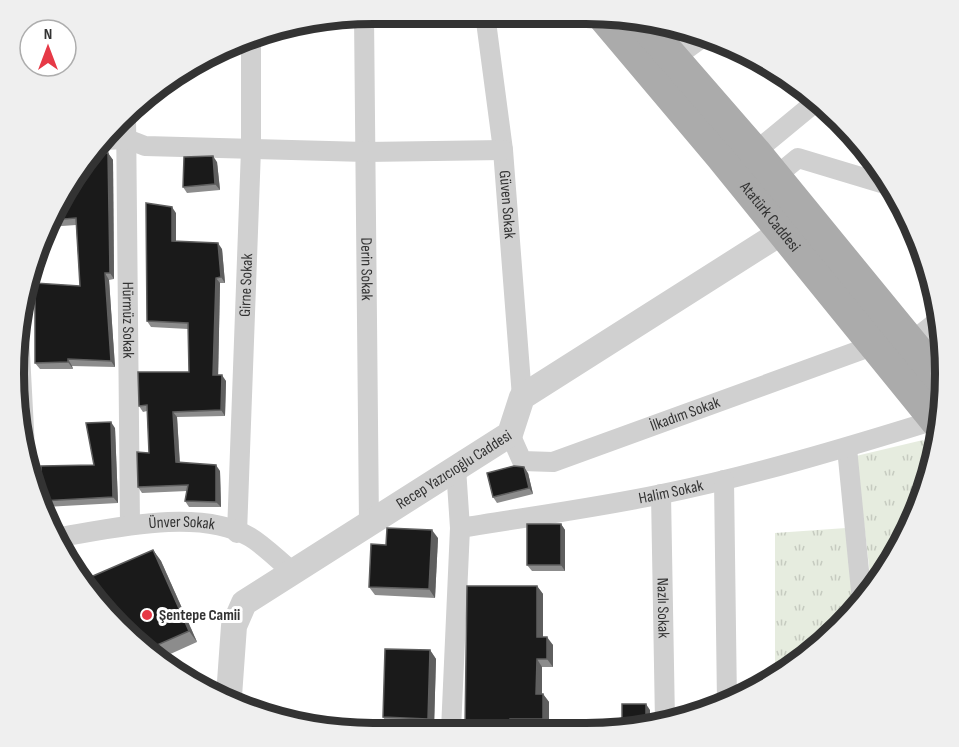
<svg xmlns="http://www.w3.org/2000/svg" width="959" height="747" viewBox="0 0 959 747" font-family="'Sofia Sans Condensed',sans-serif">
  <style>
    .grass { fill: url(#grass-tufts) }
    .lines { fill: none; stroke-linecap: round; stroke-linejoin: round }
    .minor { stroke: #d0d0d0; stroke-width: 20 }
    .tertiary { stroke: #d0d0d0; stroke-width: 26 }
    .primary { stroke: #ababab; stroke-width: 32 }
    .wall { fill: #8c8c8c }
    .shaded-wall { fill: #5f5f5f }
    .building { fill: #1a1a1a; stroke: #5f5f5f; stroke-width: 1.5 }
    .poi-dot { fill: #e63946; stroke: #fff; stroke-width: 2 }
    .labels { text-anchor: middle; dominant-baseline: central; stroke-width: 6; stroke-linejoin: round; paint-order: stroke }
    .street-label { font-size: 16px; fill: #333; stroke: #fff }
    .poi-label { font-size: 16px; font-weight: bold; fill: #333; stroke: #fff; text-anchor: start }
    .rim { fill: none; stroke: #333; stroke-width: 8 }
  </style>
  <defs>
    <pattern id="grass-tufts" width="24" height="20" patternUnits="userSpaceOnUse" patternTransform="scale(1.5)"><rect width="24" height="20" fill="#e6ecdf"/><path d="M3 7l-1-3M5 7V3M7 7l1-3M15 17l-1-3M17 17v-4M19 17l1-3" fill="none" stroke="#c6cbc0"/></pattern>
  </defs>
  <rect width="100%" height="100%" fill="#fff"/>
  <g class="grass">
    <path d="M923,440l11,14 -1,12 -61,125 -16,-135z"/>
    <path d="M846,528l8,80 -79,69v-144z"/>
  </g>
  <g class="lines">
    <g class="minor">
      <path id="s1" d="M485,14l18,136 19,247"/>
      <path id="s2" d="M364,15l5,509"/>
      <path d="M673,59l33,-24"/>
      <path id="s3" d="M126,114l4,411"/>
      <path d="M103,140l24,-1 18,7 221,6 137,-2"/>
      <path d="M755,152l63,-52"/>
      <path d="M775,177l23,-19 93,28"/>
      <path d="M19,335l7,132"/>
      <path d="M911,342l29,-23"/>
      <path id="s4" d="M510,434l12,27 31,1 308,-112 10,-9"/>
      <path d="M847,448l15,153"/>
      <path id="s5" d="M456,468l4,60c67,-11 135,-20 202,-34 93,-19 183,-46 273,-74"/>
      <path d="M724,480l3,223"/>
      <path id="s6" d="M661,494l4,228"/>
      <path id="s7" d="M237,533l14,-384v-111"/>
      <path id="s8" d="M55,538c55,-9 144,-31 195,-1 15,9 29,24 43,35"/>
      <path d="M451,730l9,-202"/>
    </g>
    <path class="tertiary" id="s9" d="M229,696l5,-70 10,-23 266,-169 12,-37 260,-165"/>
    <g class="primary">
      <path id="s10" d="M601,14l119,141 216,266"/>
      <path d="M641,21l114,131 184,225"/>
    </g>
  </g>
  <g class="wall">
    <path d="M108,153l5,7 1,119 -5,1 6,87 -43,-1 1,3h-33l-5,-6 45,-77 -4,-61 -28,2 14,-33 12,-12z"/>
    <path d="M217,162l3,28 -33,3 -4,-6z"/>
    <path d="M176,213v29l46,7 3,34h-5l-2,92 8,6 -1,35 -48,1 3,46 40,8 1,36h-32l-4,-6 2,-10 -45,2 -4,-6 11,-34 -2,-42 -4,1 -4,-6 50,-34 -1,-43 -37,-2 -4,-6z"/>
    <path d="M115,428l3,75 -73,4 -4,-6 53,-36z"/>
    <path d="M528,473l5,21 -36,9 -4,-6z"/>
    <path d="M561,524l4,6v41h-33l-5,-6z"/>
    <path d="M438,538l-3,60 -60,-3 -6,-8 17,-42z"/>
    <path d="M153,550l8,11 36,81 -40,18 -38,-32z"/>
    <path d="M537,586l6,8v43l10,8v22h-11v27h1l6,8v25h-34l-50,3z"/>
    <path d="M430,650l6,9 -2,68 -45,-1 -6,-9z"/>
  </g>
  <g class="shaded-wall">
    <path d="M108,153l5,7 1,119 -4,-6z"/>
    <path d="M213,156l4,6 3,28 -5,-6z"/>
    <path d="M172,207l4,6v34l-4,-6z"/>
    <path d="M218,243l4,6 3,34 -4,-6z"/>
    <path d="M105,273l4,7 6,87 -4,-6z"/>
    <path d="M216,278l4,5 -2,98 -5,-6z"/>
    <path d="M68,359l4,7 1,3 -5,-7z"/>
    <path d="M222,375l4,6 -1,35 -4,-6z"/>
    <path d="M173,412l4,5 3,51 -4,-6z"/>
    <path d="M111,422l4,6 3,75 -5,-6z"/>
    <path d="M216,465l4,6 1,36 -5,-5z"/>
    <path d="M524,467l4,6 5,21 -4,-6z"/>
    <path d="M561,524l4,6v41l-4,-6z"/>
    <path d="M432,530l6,8 -3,60 -6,-9z"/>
    <path d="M153,550l8,11 36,81 -8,-11z"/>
    <path d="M537,586l6,8v51l-6,-8z"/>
    <path d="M547,637l6,8v22l-6,-8z"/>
    <path d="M430,650l6,9 -2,68 -6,-8z"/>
    <path d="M537,659l5,8v35l-6,-8z"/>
    <path d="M543,694l6,8v25l-6,-8z"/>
    <path d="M646,704l4,6v15h-4z"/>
    <path d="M510,719l5,8v4h-6z"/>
  </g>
  <g class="building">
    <path d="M108,153l2,120h-5l6,88 -43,-2v3l-33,1v-80l45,3 -4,-68 -25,2 11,-26 9,-12h3l-1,-3 19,-25z"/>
    <path d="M213,156l2,28 -32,3 1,-30z"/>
    <path d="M146,203l26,4v34l46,2 3,34 -5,1 -3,97h9l-1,35 -48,2 3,50 40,3v37l-31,-1 3,-16 -50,2 -1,-35 12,1 -2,-48 -8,1 -1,-34h51l-1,-49 -41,-2z"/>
    <path d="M111,422l2,75 -72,4v-35l53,-1 -8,-42z"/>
    <path d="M514,466l10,1 5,21 -36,9 -6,-24z"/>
    <rect x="527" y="524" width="34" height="41"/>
    <path d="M387,528l45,2 -3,59 -60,-2 2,-43 15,1z"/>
    <path d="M153,550l36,81 -43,19 -27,-22 -27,-34 -6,-15z"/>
    <path d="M467,586h70v51h10v22h-10l-1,35h7v25h-33l-1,12 -44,-1z"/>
    <path d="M385,649l45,1 -2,69 -45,-2z"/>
    <path d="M622,704h24v21l-24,5z"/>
  </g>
  <circle class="poi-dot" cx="147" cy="615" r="6"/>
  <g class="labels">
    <g class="street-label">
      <text stroke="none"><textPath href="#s1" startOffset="192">Güven Sokak</textPath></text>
      <text stroke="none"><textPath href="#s10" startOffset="264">Atatürk Caddesi</textPath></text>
      <text stroke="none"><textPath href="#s2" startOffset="254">Derin Sokak</textPath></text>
      <text stroke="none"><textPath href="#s7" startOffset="248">Girne Sokak</textPath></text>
      <text stroke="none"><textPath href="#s3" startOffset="206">Hürmüz Sokak</textPath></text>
      <text stroke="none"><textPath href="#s4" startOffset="201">İlkadım Sokak</textPath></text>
      <text stroke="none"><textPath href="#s9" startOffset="344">Recep Yazıcıoğlu Caddesi</textPath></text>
      <text stroke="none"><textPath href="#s5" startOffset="274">Halim Sokak</textPath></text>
      <text stroke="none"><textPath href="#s8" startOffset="128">Ünver Sokak</textPath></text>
      <text stroke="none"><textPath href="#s6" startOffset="114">Nazlı Sokak</textPath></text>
    </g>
    <g class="poi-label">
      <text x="159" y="615">Şentepe Camii</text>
    </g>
  </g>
  <path d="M0 0H959V747H0ZM373 24H586A349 349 0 0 1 935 373V374A349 349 0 0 1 586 723H373A349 349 0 0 1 24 374V373A349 349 0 0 1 373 24Z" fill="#efefef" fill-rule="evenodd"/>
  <path class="rim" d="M373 24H586A349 349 0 0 1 935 373V374A349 349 0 0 1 586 723H373A349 349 0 0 1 24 374V373A349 349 0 0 1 373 24Z"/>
  <g transform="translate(48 48)"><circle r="28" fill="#ffffff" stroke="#adadad" stroke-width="1.5"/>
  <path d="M0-4.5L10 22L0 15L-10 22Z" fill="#e63946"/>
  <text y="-9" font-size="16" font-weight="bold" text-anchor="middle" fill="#333333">N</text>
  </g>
</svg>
